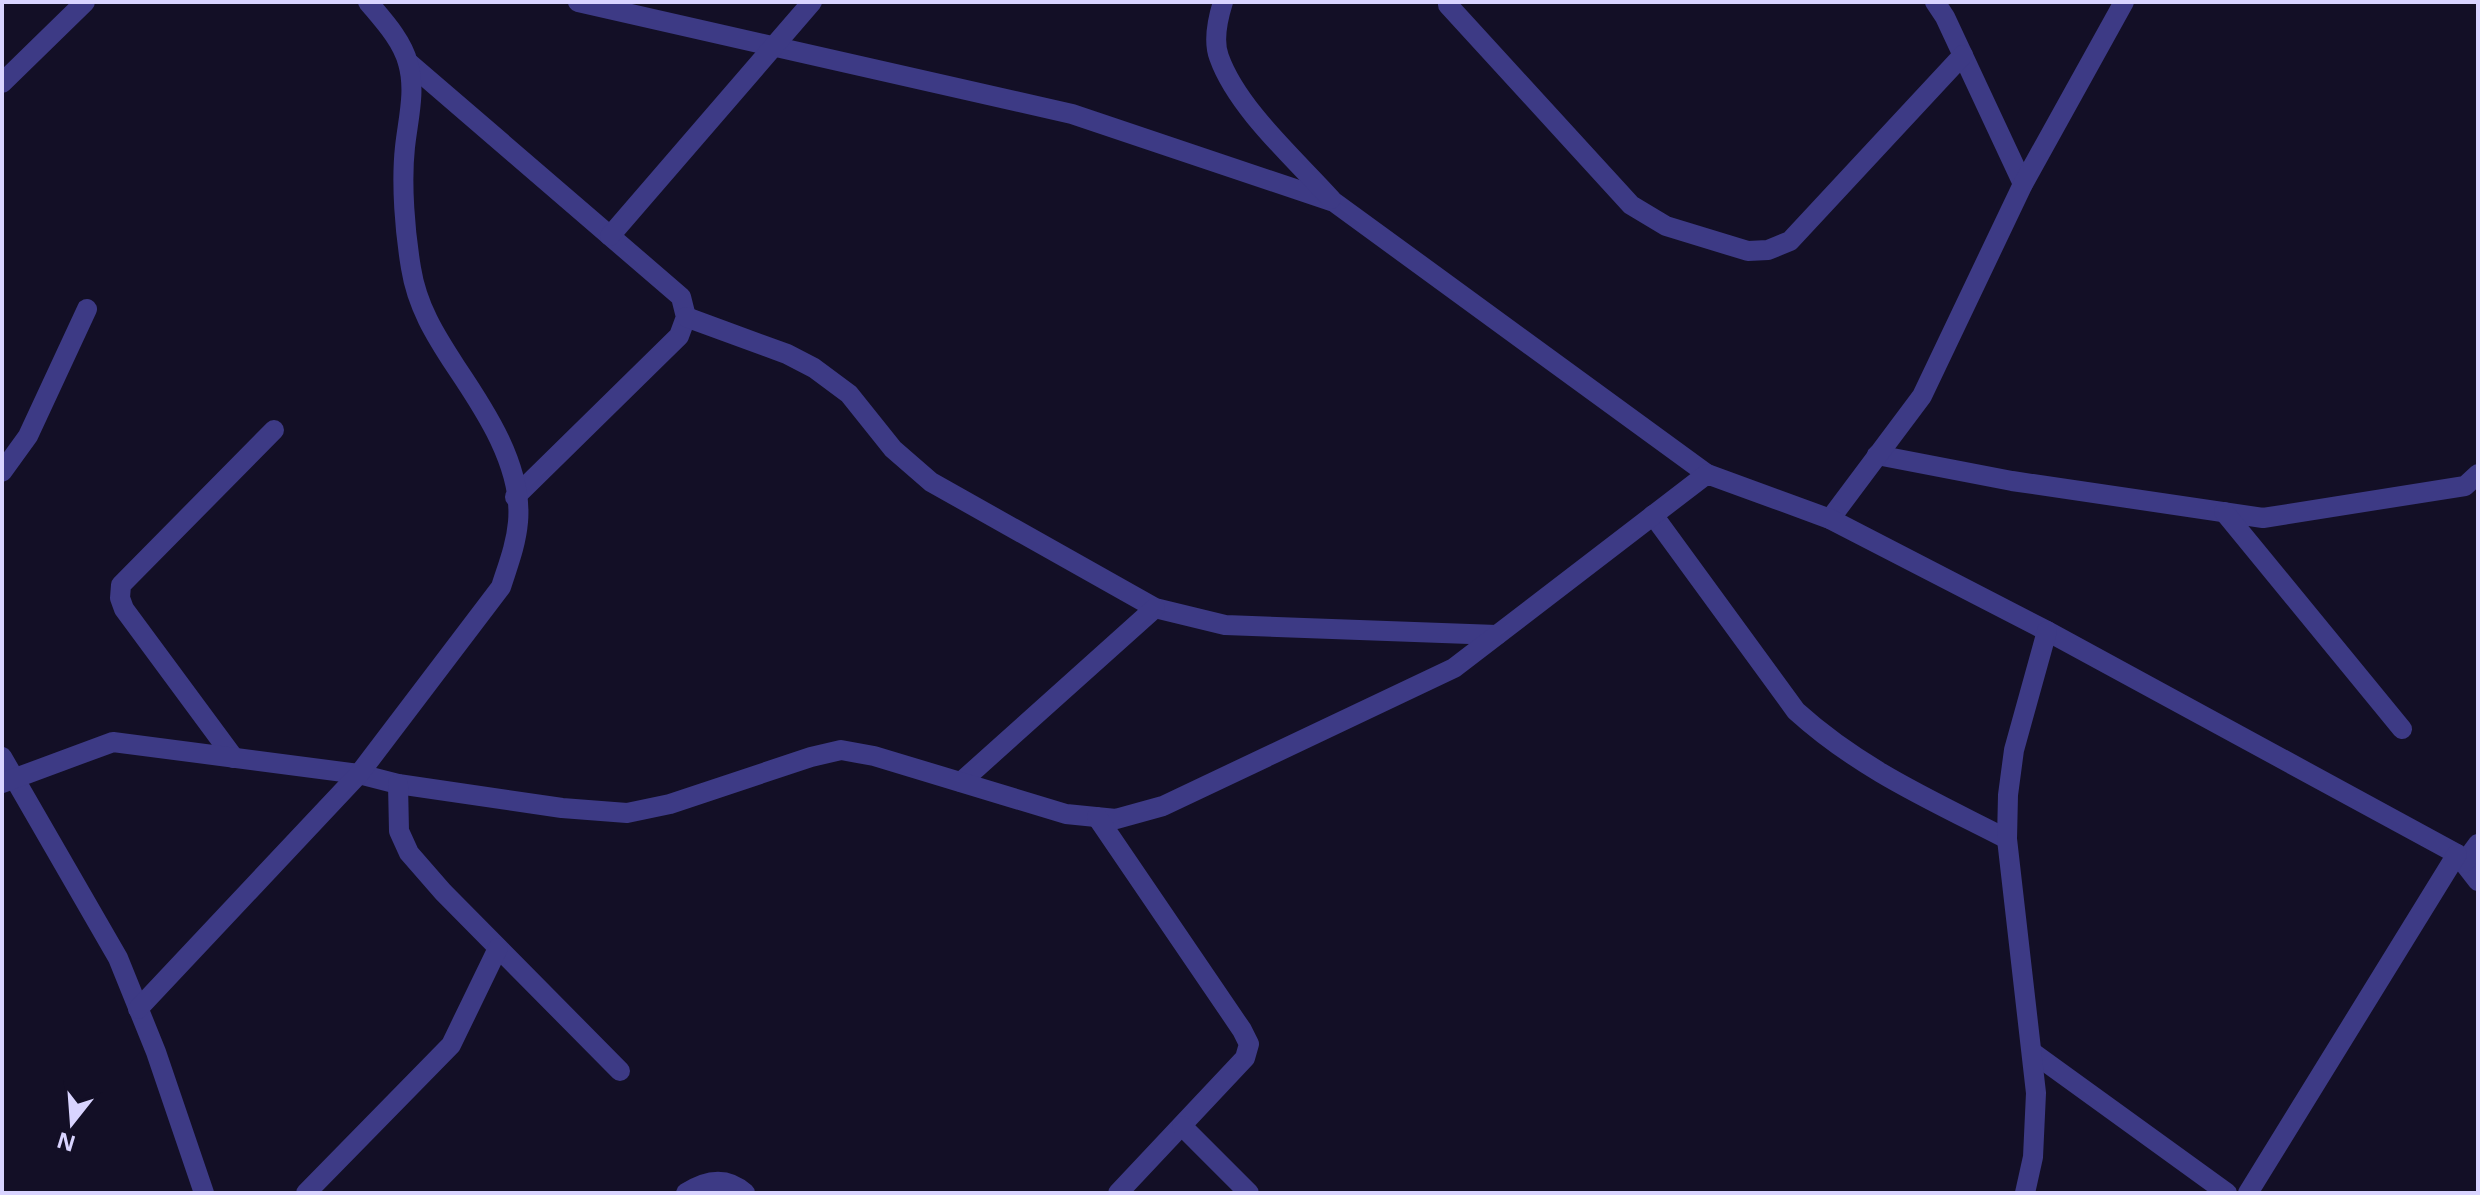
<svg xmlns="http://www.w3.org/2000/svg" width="2480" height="1195" viewBox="0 0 2480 1195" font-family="'Open Sans',sans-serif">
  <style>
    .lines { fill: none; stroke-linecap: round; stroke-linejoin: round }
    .minor { stroke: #3d3a85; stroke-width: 20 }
  </style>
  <rect width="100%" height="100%" fill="#130f26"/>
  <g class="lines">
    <g class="minor">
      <path d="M578,2l494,112 262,88 373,272"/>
      <path d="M1223,2c-5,16 -10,39 -4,55 18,51 76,102 112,142"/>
      <path d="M1935,2l10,15 78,167"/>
      <path d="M1448,5l183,200 35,21 82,25 20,-1 22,-9 173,-186"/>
      <path d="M408,62l273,235 5,20 -7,19 -164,161"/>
      <path d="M2,83l83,-81"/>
      <path d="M610,236l202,-234"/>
      <path d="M686,317l101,37 27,14 35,26 44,55 38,33 224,126 70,17 272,10"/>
      <path d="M1877,455l135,26 251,37 202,-32 13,-12"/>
      <path d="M2,472l26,-36 59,-127"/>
      <path d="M2224,512l178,217"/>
      <path d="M1653,515l143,196c64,58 135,89 211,128"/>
      <path d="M1830,519l92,-123 101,-212 101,-182"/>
      <path d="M2,757l116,201 38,94 48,141"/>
      <path d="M234,758l-110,-149 -4,-11 1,-13 153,-155"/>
      <path d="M961,782l194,-174"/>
      <path d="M2,783l111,-41 246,32 39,10 164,24 65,5 43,-9 141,-47 30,-7 33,6 192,58 50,5 47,-13 291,-138 253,-194 123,45 217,112 410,223 21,27"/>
      <path d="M398,784l1,47 10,22 34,39 177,179"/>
      <path d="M1097,817l145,213 7,14 -4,14 -127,135"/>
      <path d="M2464,863l14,-19"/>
      <path d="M138,1009l221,-235 142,-187c7,-22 15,-42 17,-65 5,-55 -33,-112 -62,-155 -21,-32 -39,-61 -45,-99 -6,-36 -10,-84 -6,-121 3,-28 11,-56 3,-84 -6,-23 -25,-43 -40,-61"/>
      <path d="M2032,1052l195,141"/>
      <path d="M1182,1126l67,67"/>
      <path d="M306,1193l145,-148 47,-97"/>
      <path d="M686,1193c20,-13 40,-17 59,0"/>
      <path d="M2025,1193l8,-36 3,-64 -29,-254 1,-44 6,-45 33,-119"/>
      <path d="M2248,1193l209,-339"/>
    </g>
  </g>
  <rect width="2480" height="1195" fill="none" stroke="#d9d4ff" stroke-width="8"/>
  <g transform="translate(72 1123) rotate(197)" stroke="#130f26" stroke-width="6" paint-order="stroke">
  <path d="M0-6L14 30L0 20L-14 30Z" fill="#d9d4ff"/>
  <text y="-12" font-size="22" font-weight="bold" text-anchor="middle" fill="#d9d4ff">N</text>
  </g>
</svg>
